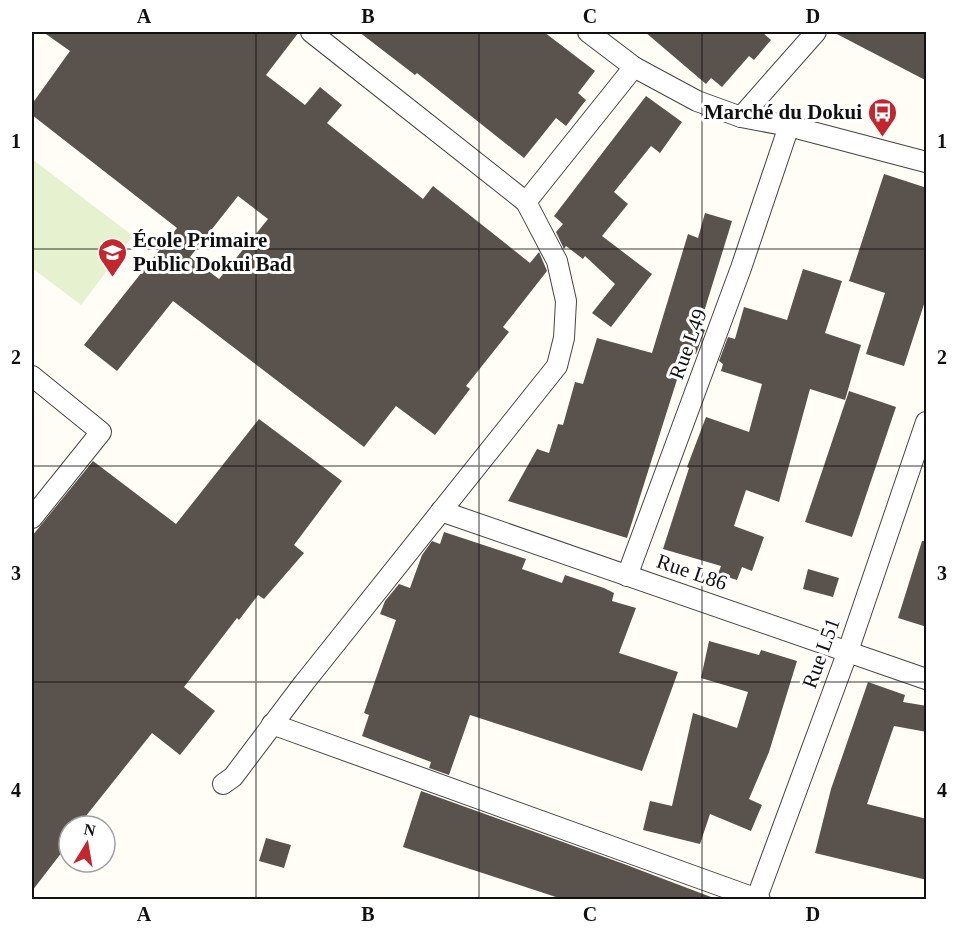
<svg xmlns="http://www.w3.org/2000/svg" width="958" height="931" viewBox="0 0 958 931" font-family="Georgia,serif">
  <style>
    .pitch { fill: #e6f2cf }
    .building { fill: #5a524d; fill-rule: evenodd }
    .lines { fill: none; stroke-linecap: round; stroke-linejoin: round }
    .street-casing { stroke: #444; stroke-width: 22 }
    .street { stroke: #fff; stroke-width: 20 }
    .grid { fill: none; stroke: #111; stroke-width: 1.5; stroke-opacity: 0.55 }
    .labels { text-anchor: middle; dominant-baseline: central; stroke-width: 6; stroke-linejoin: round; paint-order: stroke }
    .poi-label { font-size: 21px; font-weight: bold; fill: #111; stroke: #fff; text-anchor: end }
    .street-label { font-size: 21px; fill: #111; stroke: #fff }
    .neatline { fill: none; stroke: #111; stroke-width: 2 }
    .grid-label { font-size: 20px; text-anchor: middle; font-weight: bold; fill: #111 }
  </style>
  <rect width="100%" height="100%" fill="#fffdf5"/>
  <path class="pitch" d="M32,159l101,77 -52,69 -49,-37z"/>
  <g class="building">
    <path d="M43,32h256l-33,43 39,30 15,-18 22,18 -15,18 96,76 10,-13 97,77 9,-11 8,19 -44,56 6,5 -43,54 4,3 -35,46 -39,-29 -32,41 -191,-146 -56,70 -33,-26 93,-117 -145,-113v-11l38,-53zM238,196l30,23 -49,60 -29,-22z"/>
    <path d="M359,32h185l51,39 -17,22 8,7 -20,26 -10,-8 -32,40 -107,-85 -2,2z"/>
    <path d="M645,32h117l9,8 -17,20 -5,-4 -27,31 -11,-9 -5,6z"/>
    <path d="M833,32h94v49z"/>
    <path d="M646,96l36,26 -22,31 -9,-7 -37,46 14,12 -26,32 50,38 -41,53 -19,-14 23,-29 -30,-28 -2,3 -17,-13 -2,3 -8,-17 7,-8 -9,-8z"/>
    <path d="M884,174l43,14v107l-23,71 -38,-12 19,-61 -36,-12z"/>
    <path d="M705,213l27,8 -33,107 6,2 -9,24 -10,-3 -59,187 -119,-37 29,-52 12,4 9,-29 5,1 12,-43 8,2 14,-46 55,15 36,-119 10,4z"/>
    <path d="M803,269l39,12 -17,52 36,12 -16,55 -35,-11 -31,113 -33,-12 -12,36 30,11 -12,34 -10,-4 -5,13 -19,-6 3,-8 -58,-17 26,-81 -2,-1 19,-50 43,15 13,-48 -41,-13 2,-7 -4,-3 9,-24 7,2 9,-32 43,13z"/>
    <path d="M849,391l47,16 -44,130 -47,-15z"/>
    <path d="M259,419l83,62 -48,64 10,8 -40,46 -6,-4 -19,25 -2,-2 -53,69 31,24 -35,44 -28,-22 -74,93h-9v17l-37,48v-355l61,-75 83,63z"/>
    <path d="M444,532l82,27 -4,10 40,14 3,-8 39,13 10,5 -2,8 24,7 -17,45 59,19 -36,99 -172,-56 -21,60 -20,-7 2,-6 -69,-26 7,-21 -5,-2 32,-93 -16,-6 5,-13 14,-17 11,4 12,-33 10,-14 8,3z"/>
    <path d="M922,541h5v86l-29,-9z"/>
    <path d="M808,569l31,9 -6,19 -30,-8z"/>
    <path d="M709,641l50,14 2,-5 36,11 -28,91 -20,47 13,6 -11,26 -41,-17 -10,30 -57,-14 7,-29 22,5 21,-93 44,15 11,-36 -47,-14z"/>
    <path d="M868,682l37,13 -2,7 24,4v26l-33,-6 -27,78 60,15v61l-112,-27 16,-64z"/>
    <path d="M421,791l203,73 87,33v3h-146l-162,-53z"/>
    <path d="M266,838l25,7 -7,23 -25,-7z"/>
  </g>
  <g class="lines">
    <defs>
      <g id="street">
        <path d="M588,32l46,35 63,34 44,16 48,9 137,36"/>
        <path d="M741,117l75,-85"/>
        <path d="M526,202l108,-135"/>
        <path d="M32,376l69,56 -69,86"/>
        <path d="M441,511l485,168"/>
        <path d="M627,576l114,-308 48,-142"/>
        <path d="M272,724l488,176"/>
        <path d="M223,784l10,-7 71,-94 253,-317 7,-28 2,-37 -9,-40 -31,-59 -215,-170"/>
        <path d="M756,900l92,-249 78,-229"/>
      </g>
    </defs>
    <use href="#street" class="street-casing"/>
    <use href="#street" class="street"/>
  </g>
  <path class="grid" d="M256,32v868M479,32v868M702,32v868M32,249h894M32,466h894M32,682h894"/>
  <defs>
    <symbol id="bus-pin" viewBox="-11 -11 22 30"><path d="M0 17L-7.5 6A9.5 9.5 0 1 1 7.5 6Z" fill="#c4262e" stroke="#fff"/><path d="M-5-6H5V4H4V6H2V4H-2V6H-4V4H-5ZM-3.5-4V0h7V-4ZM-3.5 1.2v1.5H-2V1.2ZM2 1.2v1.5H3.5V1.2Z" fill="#fff"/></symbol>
    <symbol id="school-pin" viewBox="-11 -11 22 30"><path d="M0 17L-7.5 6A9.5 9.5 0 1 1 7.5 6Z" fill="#c4262e" stroke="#fff"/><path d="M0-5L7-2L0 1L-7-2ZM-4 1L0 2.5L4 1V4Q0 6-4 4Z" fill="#fff"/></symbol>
  </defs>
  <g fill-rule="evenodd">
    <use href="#bus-pin" x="866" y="96" width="33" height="45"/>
    <use href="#school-pin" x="96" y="236" width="33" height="45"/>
  </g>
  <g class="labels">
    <g class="poi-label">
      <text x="862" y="112">Marché du Dokui</text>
      <text x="133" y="240" text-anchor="start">École Primaire<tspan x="133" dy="24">Public Dokui Bad</tspan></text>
    </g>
    <g class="street-label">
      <text transform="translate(688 344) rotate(-70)">Rue L49</text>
      <text transform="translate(692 572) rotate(19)">Rue L86</text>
      <text transform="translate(821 653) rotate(-70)">Rue L51</text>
    </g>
  </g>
  <rect width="958" height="931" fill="none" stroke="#ffffff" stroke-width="66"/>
  <g transform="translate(87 844) rotate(11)"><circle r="28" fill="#ffffff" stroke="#a0a0a0" stroke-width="1.5"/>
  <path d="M0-4.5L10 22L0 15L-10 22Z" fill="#c4262e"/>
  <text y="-9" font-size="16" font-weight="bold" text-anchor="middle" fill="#111111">N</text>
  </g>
  <rect x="33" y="33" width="892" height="865" class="neatline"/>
  <g class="grid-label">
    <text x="144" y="23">A</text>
    <text x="368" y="23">B</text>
    <text x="590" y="23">C</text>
    <text x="813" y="23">D</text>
    <text x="16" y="148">1</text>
    <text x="942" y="148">1</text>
    <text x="16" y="364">2</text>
    <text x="942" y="364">2</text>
    <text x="16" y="580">3</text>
    <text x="942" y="580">3</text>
    <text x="16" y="797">4</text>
    <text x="942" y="797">4</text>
    <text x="144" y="921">A</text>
    <text x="368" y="921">B</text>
    <text x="590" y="921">C</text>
    <text x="813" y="921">D</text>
  </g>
</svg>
